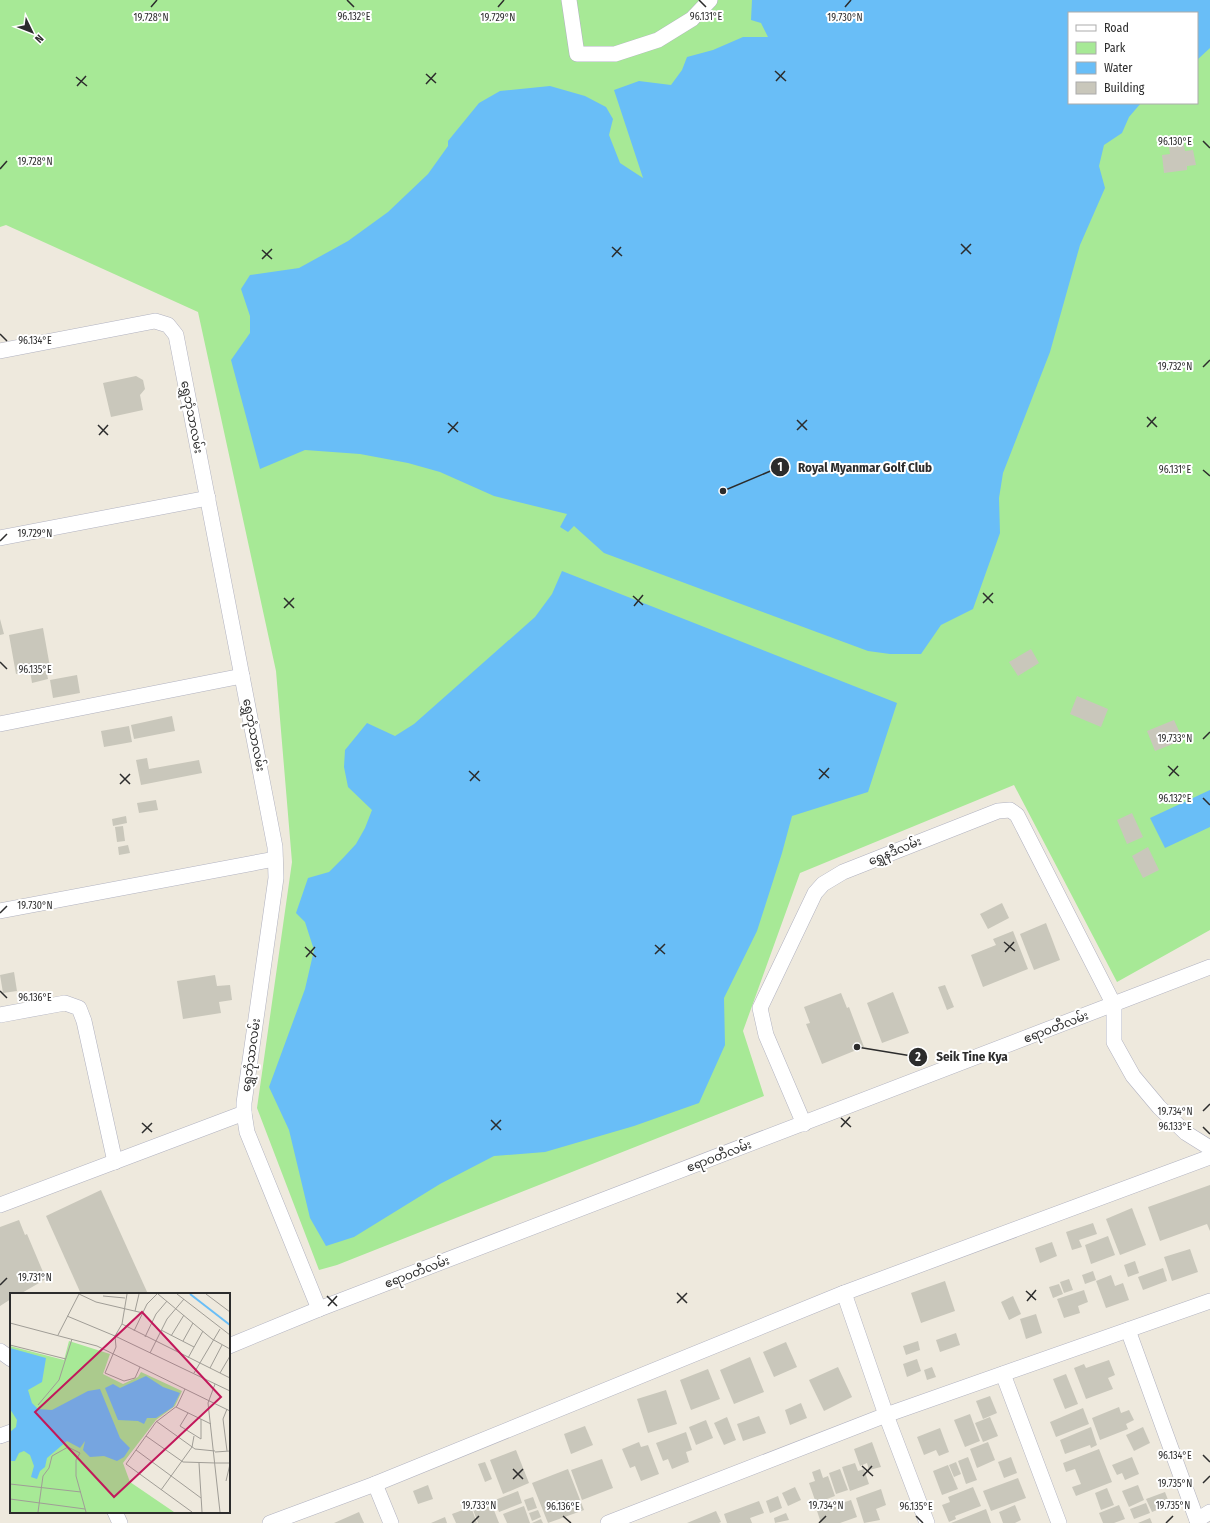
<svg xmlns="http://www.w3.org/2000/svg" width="1210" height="1523" viewBox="0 0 1210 1523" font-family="'Fira Sans Condensed','Noto Sans Myanmar',sans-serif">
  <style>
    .green { fill: #a7e996; fill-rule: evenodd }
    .water { fill: #69bef7 }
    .building { fill: #c9c7bb }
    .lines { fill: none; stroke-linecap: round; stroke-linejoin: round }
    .minor-casing { stroke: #b1b2c0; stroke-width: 16 }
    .minor { stroke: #fff; stroke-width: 15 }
    .ticks { fill: none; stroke: #2c2c2c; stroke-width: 1.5 }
    .labels { text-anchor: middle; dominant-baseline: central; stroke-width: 4; stroke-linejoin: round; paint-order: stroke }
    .street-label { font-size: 12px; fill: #2c2c2c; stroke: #fff }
    .inset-river { fill: none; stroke: #69bef7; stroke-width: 2 }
    .inset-road { fill: none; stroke: #a09d96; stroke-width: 1 }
    .view { fill: #c2185b; fill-opacity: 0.15; stroke: #c2185b; stroke-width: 2 }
    .inset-edge { fill: none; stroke: #2c2c2c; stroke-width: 2 }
    .ticks-label { font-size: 10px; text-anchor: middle; fill: #2c2c2c; stroke: #fff; stroke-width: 4; stroke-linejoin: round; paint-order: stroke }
    .leader { fill: none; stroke: #2c2c2c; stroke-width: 1.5 }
    .callout-dot { fill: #2c2c2c; stroke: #fff; stroke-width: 1.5 }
    .mark-label { font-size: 12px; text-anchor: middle; font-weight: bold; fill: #fff }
    .callout-label { font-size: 13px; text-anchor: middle; font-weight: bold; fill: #2c2c2c; stroke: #fff; stroke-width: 4; stroke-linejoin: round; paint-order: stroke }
  </style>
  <rect width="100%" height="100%" fill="#eee9dd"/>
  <path class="green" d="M0,0h1210v930l-93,52 -103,-197 -214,88 -57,158 21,65 -427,169 -18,5 -62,-162 35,-246 -16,-191 -78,-359 -192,-87 -6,2zM1069,13h128v90h-128z"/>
  <g class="water">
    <path d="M752,0h458v48l-13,12v-47h-128v90h72l-12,14 -7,16 -18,12 -5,21 6,22 -25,57 -30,107 -47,121 -4,25 1,35 -27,76 -32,16 -20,29h-31l-22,-3 -264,-98 -30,-27 -6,6 -8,-5 7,-13 -73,-18 -54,-24 -32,-9 -48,-9 -55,-4 -45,19 -29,-109 19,-27v-17l-9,-27 9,-14 49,-7 49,-27 40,-29 40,-38 20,-28v-5l31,-38 21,-12 50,-5 35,10 21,11 7,12 -4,16 11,28 23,15 -29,-88 25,-9 32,4 11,-15 5,-13 26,-7 30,-13h25l-7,-14 -10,-3z"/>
    <path d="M562,571l335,132 -29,89 -76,24 -10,37 -25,78 -33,67 1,47 -26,58 -65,23 -89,26 -51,4 -54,28 -86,53 -28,9 -16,-28 -21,-88 -20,-43 36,-98 9,-39 -9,-28 -9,-9 12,-35 21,-6 15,-15 12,-13 9,-16 7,-18 -24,-23 -4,-20 1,-17 22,-27 28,13 19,-12 121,-107 17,-23z"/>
    <path d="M1210,790v37l-45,21 -15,-30z"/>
  </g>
  <g class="building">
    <path d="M1183,139l2,12 8,-1 3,15 -9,1v4l-23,3 -2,-18 8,-1 -2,-13z"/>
    <path d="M136,376l7,4 2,9 -5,6 3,15 -32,7 -8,-34z"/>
    <path d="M0,619l4,15 -4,1z"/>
    <path d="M43,628l7,39 -4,1 2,11 -16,4 -2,-12 -14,3 -7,-39z"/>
    <path d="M1031,649l8,14 -21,13 -9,-14z"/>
    <path d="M77,675l3,18 -27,5 -3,-18z"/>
    <path d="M1077,696l31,13 -7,18 -31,-13z"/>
    <path d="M172,716l3,15 -41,8 -3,-14z"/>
    <path d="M1174,720l9,20 -28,11 -8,-20z"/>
    <path d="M129,726l3,16 -28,5 -3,-16z"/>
    <path d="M147,758l2,11 50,-9 3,13 -61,12 -5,-25z"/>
    <path d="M156,800l2,10 -19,3 -2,-10z"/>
    <path d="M1132,813l11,24 -16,7 -10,-24z"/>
    <path d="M126,816l1,7 -14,3 -1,-7z"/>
    <path d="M123,826l2,15 -8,1 -2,-15z"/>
    <path d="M128,845l2,8 -11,2 -1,-8z"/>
    <path d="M1148,847l11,23 -16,8 -11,-22z"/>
    <path d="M1002,903l7,15 -21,11 -8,-15z"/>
    <path d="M1046,923l14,37 -26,10 -14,-36z"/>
    <path d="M1013,931l15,38 -45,18 -12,-32 25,-10 -3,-6z"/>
    <path d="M14,972l3,19 -14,2 -3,-18z"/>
    <path d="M215,975l2,11 13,-1 2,15 -13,2 2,11 -38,6 -6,-38z"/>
    <path d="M945,985l9,22 -7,3 -9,-23z"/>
    <path d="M893,992l16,41 -27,10 -15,-40z"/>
    <path d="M841,993l6,15 2,-1 15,40 -42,17 -16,-40 4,-1 -6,-16z"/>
    <path d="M1210,1185v46l-3,-7 -47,17 -12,-34z"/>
    <path d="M101,1190l47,104h-67l-35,-78z"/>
    <path d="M1132,1208l14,37 -26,10 -14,-36z"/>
    <path d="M19,1220l6,15 2,-1 19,45 -26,15h-9v5l-11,7v-79z"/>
    <path d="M1093,1223l4,11 -18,6 3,7 -10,3 -6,-18z"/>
    <path d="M1108,1236l7,19 -24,9 -6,-19z"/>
    <path d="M1052,1242l5,14 -17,7 -5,-15z"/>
    <path d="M1190,1249l8,23 -26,9 -8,-24z"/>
    <path d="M1135,1261l4,12 -11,4 -4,-12z"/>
    <path d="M1163,1268l4,13 -24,9 -5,-13z"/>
    <path d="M1093,1271l3,9 -11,4 -3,-9z"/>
    <path d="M1111,1275l4,11 8,-3 6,17 -23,8 -10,-27z"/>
    <path d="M1069,1279l4,11 -9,3 -4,-11z"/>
    <path d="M945,1281l10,30 -34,12 -10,-30z"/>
    <path d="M1059,1284l4,10 -10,4 -4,-11z"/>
    <path d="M1084,1290l4,12 -10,4 2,7 -16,5 -7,-19z"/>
    <path d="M1013,1296l8,18 -12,6 -8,-18z"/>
    <path d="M1036,1314l6,19 -16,6 -6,-20z"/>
    <path d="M956,1333l4,12 -20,7 -4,-12z"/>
    <path d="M918,1341l2,9 -14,5 -3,-9z"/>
    <path d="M786,1342l11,25 -23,10 -11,-25z"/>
    <path d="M750,1357l14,35 -30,12 -14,-34z"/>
    <path d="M917,1359l4,12 -14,6 -4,-13z"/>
    <path d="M1109,1360l6,15 -7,3 5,11 -27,10 -12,-31 10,-4 2,4z"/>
    <path d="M838,1367l14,30 -28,14 -15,-31z"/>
    <path d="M932,1367l4,10 -9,3 -3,-10z"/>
    <path d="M708,1369l12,30 -29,11 -11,-30z"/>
    <path d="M1066,1374l12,30 -13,5 -12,-30z"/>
    <path d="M666,1390l11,34 -29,9 -11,-34z"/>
    <path d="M990,1396l7,17 -14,6 -7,-18z"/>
    <path d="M801,1403l6,15 -17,7 -5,-15z"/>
    <path d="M1119,1407l2,6 8,-3 5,10 -8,4 2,5 -28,11 -8,-22z"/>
    <path d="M1083,1408l6,16 -33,13 -6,-15z"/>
    <path d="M970,1414l10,27 -15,6 -11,-27z"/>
    <path d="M759,1416l7,17 -23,8 -6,-17z"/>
    <path d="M727,1417l9,23 -12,5 -10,-22z"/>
    <path d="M990,1417l8,19 -15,6 -8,-19z"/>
    <path d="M706,1420l7,18 -17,7 -7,-18z"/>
    <path d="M585,1426l8,19 -22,9 -7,-20z"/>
    <path d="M1091,1427l6,18 -6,3 -1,-3 -25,9 -5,-14z"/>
    <path d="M1143,1427l7,16 -16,8 -8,-16z"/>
    <path d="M940,1428l9,24 -10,4 -3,-6 -12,5 -7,-18z"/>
    <path d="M686,1432l6,18 -6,2 3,10 -17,7 -4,-10 -5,2 -7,-18z"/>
    <path d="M639,1442l2,5 7,-2 11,29 -18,7 -6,-15 -5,2 -8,-19z"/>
    <path d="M872,1442l9,25 -12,3 -2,-7 -7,3 -6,-17z"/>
    <path d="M988,1442l7,18 -18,8 -7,-19z"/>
    <path d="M1099,1449l13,33 -36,14 -4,-9 9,-3 -6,-15 -9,3 -3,-9z"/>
    <path d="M516,1450l13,33 -26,11 -13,-34z"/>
    <path d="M968,1457l9,23 -11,4 -8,-23z"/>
    <path d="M1011,1457l6,16 -13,5 -6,-16z"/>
    <path d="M1132,1457l7,17 -14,6 -3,-7 -5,2 -5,-10z"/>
    <path d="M602,1459l11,29 -31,12 -11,-30z"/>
    <path d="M485,1462l7,17 -7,3 -7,-18z"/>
    <path d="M956,1462l5,12 -7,3 -5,-12z"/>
    <path d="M855,1463l3,8 6,-2 5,15 -19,7 -8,-24z"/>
    <path d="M948,1465l10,24 -16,6 -9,-24z"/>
    <path d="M568,1469l16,41 -36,13 -16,-40z"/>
    <path d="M820,1469l3,9 5,-2 7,20 -19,7 -7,-20 6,-2 -3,-9z"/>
    <path d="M840,1469l8,21 -12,4 -7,-21z"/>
    <path d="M1018,1478l8,20 -35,13 -8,-20z"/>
    <path d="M428,1485l5,14 -15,5 -5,-13z"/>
    <path d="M1138,1485l6,15 -15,7 -7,-16z"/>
    <path d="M795,1487l6,13 -13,6 -6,-13z"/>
    <path d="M973,1487l8,19 -26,10 1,3 -7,3 -7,-17 8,-3 -2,-5z"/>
    <path d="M1107,1488l7,17 -13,5 -6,-17z"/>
    <path d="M881,1489l5,16 -10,4 4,11 -16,3 -8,-25z"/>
    <path d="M518,1491l4,12 -23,9 -4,-12z"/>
    <path d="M1165,1492l5,13 -18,7 -6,-13z"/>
    <path d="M778,1496l4,12 -12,5 -4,-12z"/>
    <path d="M533,1497l4,11 -9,3 -4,-11z"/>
    <path d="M490,1500l9,23h-21l-6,-16z"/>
    <path d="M851,1500l6,17 -17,6h-19l-4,-12z"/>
    <path d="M759,1501l5,12 -14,5 2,5h-25l-3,-9z"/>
    <path d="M1146,1503l4,10 -16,6 -4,-10z"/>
    <path d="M1015,1505l6,15 -6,3h-12l-4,-11z"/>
    <path d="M1119,1505l6,14 -11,4h-11l-4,-10z"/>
    <path d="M524,1506l6,17h-23l-4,-9z"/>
    <path d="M471,1507l6,16h-21l-4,-9z"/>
    <path d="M986,1509l5,14h-40z"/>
    <path d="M538,1510l3,7 -9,4 -3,-8z"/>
    <path d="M716,1511l5,11 -2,1h-32z"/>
    <path d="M359,1512l5,11h-30z"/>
    <path d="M786,1513l3,7 -14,3 -1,-5z"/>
    <path d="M445,1517l2,6h-16z"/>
    <path d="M1150,1518l2,5h-14z"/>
    <path d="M541,1519l2,4h-11z"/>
  </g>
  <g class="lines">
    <defs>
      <g id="minor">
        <path d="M569,0l8,54h38l43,-14 34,-21 18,-19"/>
        <path d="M0,351l155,-30 13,4 8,10 99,512 1,31 -32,225v10l3,19 72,177"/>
        <path d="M0,538l208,-40"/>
        <path d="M0,724l242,-48"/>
        <path d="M0,911l275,-52"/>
        <path d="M0,1015l65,-12 14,5 5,13 31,141"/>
        <path d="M804,1124l-38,-89 -6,-27 55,-115 8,-9 20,-12 155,-61 12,-1 7,5 97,190v37l19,34 26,31 27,26 24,15"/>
        <path d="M0,1205l244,-92"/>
        <path d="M844,1293l42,122 41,108"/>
        <path d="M1128,1330l70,193"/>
        <path d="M229,1346l90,-37 891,-342"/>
        <path d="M0,1351l11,8"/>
        <path d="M1003,1374l56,149"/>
        <path d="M0,1436l11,-4"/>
        <path d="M375,1484l16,39"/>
        <path d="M115,1512l5,11"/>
        <path d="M1197,1520l13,-8"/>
        <path d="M270,1523l105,-39 469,-191 366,-136"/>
        <path d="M608,1523l278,-108 324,-114"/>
      </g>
    </defs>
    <use href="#minor" class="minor-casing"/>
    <use href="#minor" class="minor"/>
  </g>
  <path class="ticks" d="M347,0l7,7M699,0l7,7M151,7l6,-7M498,7l6,-7M845,7l6,-7M775,71l11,10M426,74l10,9M76,77l11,9M776,81l9,-10M426,84l10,-11M77,86l9,-10M1203,141l7,7M0,169l7,-8M961,244l10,10M612,247l10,9M262,250l10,9M961,254l10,-10M612,257l9,-10M262,259l10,-10M0,334l7,7M1203,367l7,-7M1147,417l10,10M797,420l10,10M448,423l10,9M98,425l10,10M1147,427l9,-10M797,430l10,-10M448,433l10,-11M99,435l9,-10M1203,470l7,6M0,541l7,-7M983,593l10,10M633,596l10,9M284,598l10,10M983,603l10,-10M634,606l9,-11M284,608l10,-10M0,662l7,7M1203,739l7,-7M1168,766l11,10M819,769l10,9M469,771l11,10M120,774l10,10M1169,776l9,-10M819,779l10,-11M470,781l9,-10M120,784l10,-10M1203,798l7,7M0,913l7,-7M1004,942l11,9M655,945l10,9M305,947l11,10M1005,952l9,-10M655,954l10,-10M306,957l9,-10M0,991l7,7M1203,1111l7,-7M841,1118l10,9M491,1120l10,10M142,1123l10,9M841,1127l9,-10M1203,1127l7,7M491,1130l10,-10M142,1133l10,-10M0,1285l7,-7M1026,1291l10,9M677,1293l10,10M327,1296l10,10M1027,1301l9,-11M677,1303l10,-10M328,1306l9,-10M1203,1455l7,7M862,1466l11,10M513,1469l10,10M863,1476l9,-10M513,1479l10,-10M1203,1483l7,-7M563,1516l8,7M916,1516l7,7M472,1523l7,-7M819,1523l7,-7M1166,1523l7,-7"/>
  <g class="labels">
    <g class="street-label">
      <text transform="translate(192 417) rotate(79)">ရွှေဘုံသာလမ်း</text>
      <text transform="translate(254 735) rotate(79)">ရွှေဘုံသာလမ်း</text>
      <text transform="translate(895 851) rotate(-22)">ရွှေနဒီလမ်း</text>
      <text transform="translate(1056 1027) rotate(-21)">ဧရာဝတီလမ်း</text>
      <text transform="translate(251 1055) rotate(-82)">ရွှေဘုံသာလမ်း</text>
      <text transform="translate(719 1156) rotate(-21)">ဧရာဝတီလမ်း</text>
      <text transform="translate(417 1272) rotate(-21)">ဧရာဝတီလမ်း</text>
    </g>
  </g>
  <g transform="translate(10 1293)">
    <rect width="220" height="220" fill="#eee9dd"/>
    <path d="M59,48l41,13 -7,20 20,10 15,-7 3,-5 41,19 -7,15 -19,14 -33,43 7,19 44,30h-164v-166l54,14z" fill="#a7e996"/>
    <path d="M0,55l36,10 -4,24 -14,8 4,13 6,6 14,1 36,-19 12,-2 20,49 10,10 -6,9 -7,4 -13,-5 -14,1 -7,-7 2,-9 -5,7 -13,-7 -20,17 -2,9 -5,4 -3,8 -6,-2 3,-11 -4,-11 -6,-4 -5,2 -4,8h-5v-29l6,-5 1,-7 -7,-11zM136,83l17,11 17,6 -7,14 -17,11h-9l-3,6 -6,-3 -20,-1 -13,-32 8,-4 7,4z" fill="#69bef7"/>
    <path class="inset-river" d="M180,1l40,31"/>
    <path class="inset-road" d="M69,1l17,8 47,11M117,1l-5,30 -7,12 1,11 -11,26 19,8 11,-3 5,-11M148,1l54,45 18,10M167,1l53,41M196,1l24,18M93,3l22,2M125,18l4,-17M57,23l48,20 115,55M0,30l87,23 133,65M112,31l108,54M151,37l33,17M124,38l13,-27 10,-10M48,42l21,-41M161,43l13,-21M135,44l11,-23 11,-13M173,48l10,-18M0,52l56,14M140,60l17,-34 17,-20M178,65l15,-27M200,75l12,-23M184,80l26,-44M210,80l10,-17M205,91l-7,19 12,109M175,96l-8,17 -21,16 -30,42 66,48M28,112l21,-25 13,-41M166,114l35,17M178,120l-8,13 21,13v-20M146,128l39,28 20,2M136,143l37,26 33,1M126,157l65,48M217,158l-4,-32 4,-10M205,159l15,-1M189,170l3,49M206,170h14M216,188l4,-17M0,191l71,8M151,197l31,-43 2,-11M0,206l75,10M28,219l5,-36 6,-8 3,-12 16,-9 12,6 -4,7v16l10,36"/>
    <path class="view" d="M132,19l79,85 -107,100 -79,-85z"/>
    <rect width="220" height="220" class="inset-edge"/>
  </g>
  <g class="ticks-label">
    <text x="354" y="20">96.132°E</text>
    <text x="706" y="20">96.131°E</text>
    <text x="151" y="21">19.728°N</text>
    <text x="498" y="21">19.729°N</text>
    <text x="845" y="21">19.730°N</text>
    <text x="1175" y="145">96.130°E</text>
    <text x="35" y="165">19.728°N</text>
    <text x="35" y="344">96.134°E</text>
    <text x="1175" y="370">19.732°N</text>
    <text x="1175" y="473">96.131°E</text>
    <text x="35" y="537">19.729°N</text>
    <text x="35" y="673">96.135°E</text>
    <text x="1175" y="742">19.733°N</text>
    <text x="1175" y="802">96.132°E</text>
    <text x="35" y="909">19.730°N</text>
    <text x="35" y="1001">96.136°E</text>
    <text x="1175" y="1115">19.734°N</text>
    <text x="1175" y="1130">96.133°E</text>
    <text x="35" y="1281">19.731°N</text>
    <text x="1175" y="1459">96.134°E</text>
    <text x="1175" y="1487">19.735°N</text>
    <text x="479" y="1509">19.733°N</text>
    <text x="826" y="1509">19.734°N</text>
    <text x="1173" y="1509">19.735°N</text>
    <text x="563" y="1510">96.136°E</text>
    <text x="916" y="1510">96.135°E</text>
  </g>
  <path class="leader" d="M723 491L780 467M857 1047L918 1057"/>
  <g class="callout-dot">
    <circle cx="723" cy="491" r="4"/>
    <circle cx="857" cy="1047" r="4"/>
    <circle cx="780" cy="467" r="10"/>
    <circle cx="918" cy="1057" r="10"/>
  </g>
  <g class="mark-label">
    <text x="780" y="471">1</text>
    <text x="918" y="1061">2</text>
  </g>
  <g class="callout-label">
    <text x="865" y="472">Royal Myanmar Golf Club</text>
    <text x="972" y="1061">Seik Tine Kya</text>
  </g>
  <rect x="1068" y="12" width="130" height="92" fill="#ffffff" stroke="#ababab"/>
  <rect x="1076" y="25" width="20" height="6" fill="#ffffff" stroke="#ababab"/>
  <text x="1104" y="32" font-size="12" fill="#2c2c2c">Road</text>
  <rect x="1076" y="42" width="20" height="12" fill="#a7e996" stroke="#ababab"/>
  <text x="1104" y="52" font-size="12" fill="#2c2c2c">Park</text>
  <rect x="1076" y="62" width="20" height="12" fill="#69bef7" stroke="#ababab"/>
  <text x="1104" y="72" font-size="12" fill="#2c2c2c">Water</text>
  <rect x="1076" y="82" width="20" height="12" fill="#c9c7bb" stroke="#ababab"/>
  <text x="1104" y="92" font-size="12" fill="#2c2c2c">Building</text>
  <g transform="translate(32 32) rotate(133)" stroke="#ffffff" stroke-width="3" paint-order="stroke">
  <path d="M0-3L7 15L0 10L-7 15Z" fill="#2c2c2c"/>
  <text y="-6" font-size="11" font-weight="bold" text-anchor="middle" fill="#2c2c2c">N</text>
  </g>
</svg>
